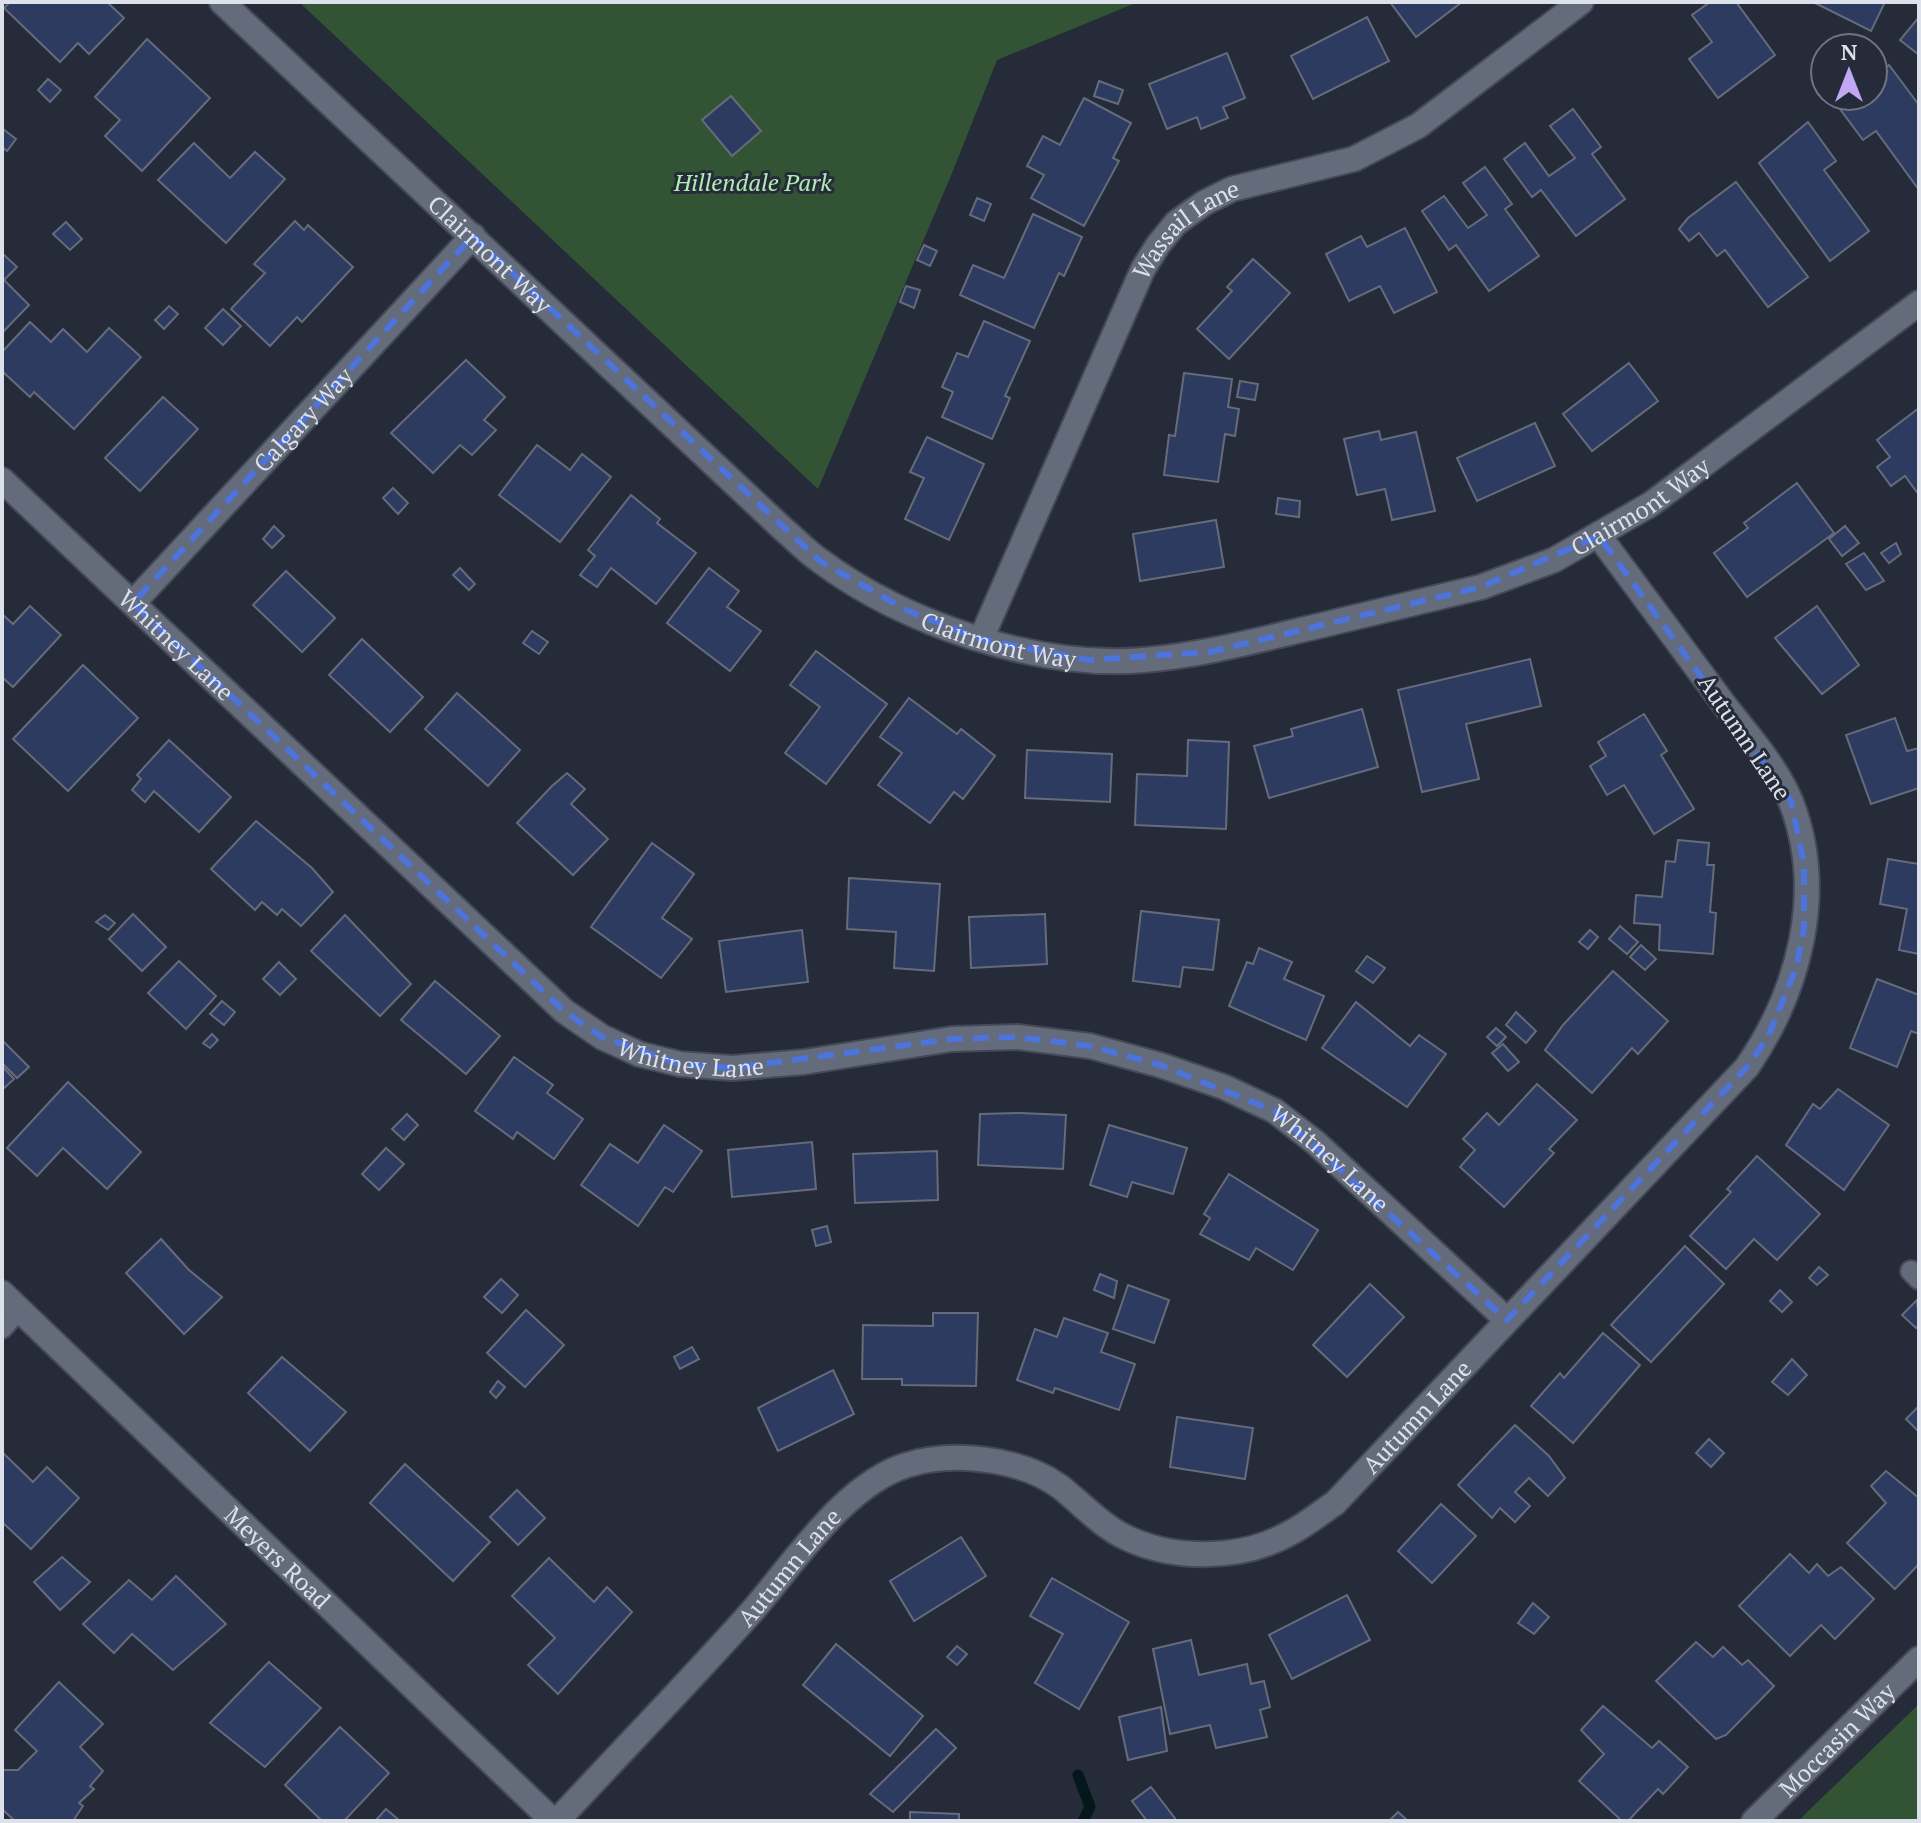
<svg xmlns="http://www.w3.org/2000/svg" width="1921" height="1823" viewBox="0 0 1921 1823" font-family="'PT Serif',serif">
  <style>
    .green { fill: #325435 }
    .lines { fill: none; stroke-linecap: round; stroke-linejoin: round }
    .stream { stroke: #04181b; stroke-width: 11 }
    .building { fill: #2e3b61; stroke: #656b7b; stroke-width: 2 }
    .service-casing { stroke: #454955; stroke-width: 24 }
    .minor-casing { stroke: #454955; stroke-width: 28 }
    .tertiary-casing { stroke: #454955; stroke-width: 28 }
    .secondary-casing { stroke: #454955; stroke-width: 28 }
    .service { stroke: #646b7b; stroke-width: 20 }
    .minor { stroke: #646b7b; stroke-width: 24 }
    .tertiary { stroke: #646b7b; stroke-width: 24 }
    .secondary { stroke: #646b7b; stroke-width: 24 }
    .marked { fill: none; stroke: #4d73dc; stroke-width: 6; stroke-dasharray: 16 10; stroke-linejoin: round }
    .labels { text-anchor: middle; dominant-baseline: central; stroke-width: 6; stroke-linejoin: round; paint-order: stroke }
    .park-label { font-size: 24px; font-style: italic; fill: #b0ecb3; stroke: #262b39 }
    .street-label { font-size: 24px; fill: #dde1ea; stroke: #262b39 }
  </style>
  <rect width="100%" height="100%" fill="#262b39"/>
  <g class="green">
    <path d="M299,2h839l-141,58 -45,113 -134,316z"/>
    <path d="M1919,1704v117h-121z"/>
  </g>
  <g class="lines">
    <path class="stream" d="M1078,1775l12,32 -7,14"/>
  </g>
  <g class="building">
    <path d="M10,2h97l17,16 -35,36 -11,-11 -18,19 -56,-54z"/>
    <path d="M1390,2h72l-46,35z"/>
    <path d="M1710,2h26l39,53 -57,43 -29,-39 23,-17 -20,-27z"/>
    <path d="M1813,2h72l-14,29z"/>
    <path d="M1367,17l22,44 -76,38 -22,-43z"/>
    <path d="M1919,17v38l-19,-15z"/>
    <path d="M147,39l63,59 -68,73 -37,-35 15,-16 -25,-23z"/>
    <path d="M1227,53l18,45 -22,9 5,11 -27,11 -4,-12 -30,12 -18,-45z"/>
    <path d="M1889,65l30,40v85l-43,-59 -13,9 -29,-39 10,-5h29v-19z"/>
    <path d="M48,79l13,11 -11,12 -12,-12z"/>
    <path d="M1099,81l24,9 -5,14 -24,-8z"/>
    <path d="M731,96l30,35 -29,25 -30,-36z"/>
    <path d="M1084,98l47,25 -18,35 6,3 -35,65 -53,-28 13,-23 -17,-9 16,-30 17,9z"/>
    <path d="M1573,109l28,38 -9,7 33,45 -49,37 -35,-46 -9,7 -28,-38 21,-16 24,33 26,-18 -25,-32z"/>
    <path d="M1808,122l28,39 -12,9 45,61 -39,30 -71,-98z"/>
    <path d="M3,129l13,10 -9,12 -5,-4z"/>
    <path d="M194,143l36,35 25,-26 30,27 -59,64 -68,-63z"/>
    <path d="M1485,167l27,37 -7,5 34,47 -50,35 -33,-46 -7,5 -27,-39 22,-15 24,32 19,-13 -24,-32z"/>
    <path d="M1736,182l72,95 -40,30 -43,-57 -8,6 -18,-23 -10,8 -10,-12 9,-11z"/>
    <path d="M977,198l14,6 -7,17 -14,-6z"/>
    <path d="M1033,214l49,23 -18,39 -5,-3 -25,55 -74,-33 13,-30 31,13z"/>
    <path d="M295,221l9,9 4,-5 45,42 -51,55 -5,-5 -27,29 -39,-37 34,-36 -11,-9z"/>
    <path d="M66,222l16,17 -12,11 -17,-16z"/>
    <path d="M1405,228l32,64 -43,21 -14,-27 -31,15 -23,-47 35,-18 6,11z"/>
    <path d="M924,245l13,6 -7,15 -13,-6z"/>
    <path d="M2,253l15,14 -13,13 25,25 -27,28z"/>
    <path d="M1253,259l37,34 -61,66 -32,-30 35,-38 -5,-4z"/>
    <path d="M906,286l14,4 -6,18 -14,-6z"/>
    <path d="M169,306l9,8 -14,15 -9,-9z"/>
    <path d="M223,309l18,17 -18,19 -18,-17z"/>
    <path d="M984,321l46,20 -25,55 5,2 -18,41 -50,-22 11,-25 -11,-5 15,-34 11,4z"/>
    <path d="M30,322l21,20 12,-13 24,23 22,-24 32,29 -67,72 -40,-37 -4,5 -28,-26v-19z"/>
    <path d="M466,360l39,37 -21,23 12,10 -24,25 -12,-10 -27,28 -42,-40z"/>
    <path d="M1629,363l29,38 -66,50 -29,-37z"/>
    <path d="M1184,373l48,6 -4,28 11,2 -4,27 -10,-2 -7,48 -54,-7 5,-40 6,1z"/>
    <path d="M1240,381l18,3 -3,16 -18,-3z"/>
    <path d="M163,397l35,32 -58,62 -35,-33z"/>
    <path d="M1919,408v87l-14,-19 -14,10 -14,-19 13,-10 -13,-17z"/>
    <path d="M1535,423l20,43 -78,35 -20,-43z"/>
    <path d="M1379,431l2,9 35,-8 19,79 -43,9 -7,-31 -28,6 -13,-56z"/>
    <path d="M927,437l57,27 -35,76 -44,-21 19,-41 -14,-6z"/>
    <path d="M537,445l33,25 12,-16 29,23 -51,65 -61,-47z"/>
    <path d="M1797,483l37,50 -87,64 -33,-44 34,-25 -4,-5z"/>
    <path d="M393,488l15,15 -10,11 -15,-16z"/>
    <path d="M631,495l29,24 -3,4 39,30 -40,51 -45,-36 -14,19 -17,-12 15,-19 -7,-6z"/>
    <path d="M1278,498l22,3 -1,16 -23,-3z"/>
    <path d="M1216,520l8,47 -84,14 -7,-47z"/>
    <path d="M274,526l10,10 -12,12 -9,-9z"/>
    <path d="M1845,526l14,17 -17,13 -13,-17z"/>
    <path d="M1896,543l5,11 -12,9 -8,-10z"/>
    <path d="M1864,553l20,28 -18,9 -20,-26z"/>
    <path d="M460,568l15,16 -6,6 -16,-15z"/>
    <path d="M709,568l30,23 -12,16 34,24 -31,40 -63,-48z"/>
    <path d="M286,571l49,47 -33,34 -49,-47z"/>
    <path d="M30,606l31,29 -48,52 -11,-10v-63l11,10z"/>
    <path d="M1817,606l42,59 -37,29 -47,-56z"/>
    <path d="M532,631l16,11 -9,12 -16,-11z"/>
    <path d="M362,639l61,58 -33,35 -61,-57z"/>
    <path d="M816,651l71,53 -61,80 -41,-31 35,-46 -30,-22z"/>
    <path d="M1530,659l11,47 -75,18 13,55 -57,13 -24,-102z"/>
    <path d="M83,665l55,53 -70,73 -55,-52z"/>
    <path d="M457,693l63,57 -32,36 -63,-57z"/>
    <path d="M909,698l48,36 4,-5 34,27 -32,43 -9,-7 -24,31 -52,-38 24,-32 -22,-16z"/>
    <path d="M1362,709l16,58 -109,31 -15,-52 39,-10 -2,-7z"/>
    <path d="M1644,714l23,37 -6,4 33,54 -40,25 -30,-49 -17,10 -17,-29 16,-10 -8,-14z"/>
    <path d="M1895,718l12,33 12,-3v40l-48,16 -25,-69z"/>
    <path d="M169,740l62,57 -32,35 -45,-41 -9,11 -13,-12 9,-11 -4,-4z"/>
    <path d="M1188,740l41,2 -3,87 -91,-4 2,-51 50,2z"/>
    <path d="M1027,750l85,4 -2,48 -85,-4z"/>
    <path d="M567,773l18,16 -14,15 37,35 -35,36 -56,-52 35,-37z"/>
    <path d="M256,821l56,47 21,24 -32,34 -19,-17 -5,6 -15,-13 -7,8 -44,-41z"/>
    <path d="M1678,840l31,3 -2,22h7l-4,47 6,1 -3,41 -54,-4 1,-25 -26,-2 2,-28 26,2 4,-36 9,1z"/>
    <path d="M652,843l42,31 -32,44 30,21 -31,39 -70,-51z"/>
    <path d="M1888,859l31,5v90l-20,-4 8,-41 -27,-5z"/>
    <path d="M849,878l91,6 -6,87 -40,-3 2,-36 -49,-3z"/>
    <path d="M1141,911l78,9 -6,50 -30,-3 -3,20 -47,-6z"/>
    <path d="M133,914l33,33 -24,24 -33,-32z"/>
    <path d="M1045,914l2,50 -76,4 -2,-51z"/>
    <path d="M105,915l10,8 -7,7 -12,-8z"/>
    <path d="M345,915l66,69 -31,32 -69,-65z"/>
    <path d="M1620,926l18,16 -11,12 -18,-15z"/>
    <path d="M802,930l6,52 -82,10 -7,-51z"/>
    <path d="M1590,930l8,7 -10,12 -9,-7z"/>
    <path d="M1641,945l15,14 -11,11 -15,-13z"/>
    <path d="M1259,948l33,14 -8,17 40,17 -18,44 -77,-34 18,-44 6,2z"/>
    <path d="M1367,956l18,12 -12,15 -17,-12z"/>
    <path d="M179,961l37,35 -30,33 -38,-36z"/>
    <path d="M279,962l17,17 -16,16 -17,-16z"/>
    <path d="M1613,971l55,50 -30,33 -6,-6 -40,45 -47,-43 18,-25z"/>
    <path d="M1877,979l42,16v39l-8,-3 -14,36 -47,-19z"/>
    <path d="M435,981l65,55 -34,38 -65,-54z"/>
    <path d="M222,1001l13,11 -11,13 -14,-11z"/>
    <path d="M1356,1002l54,44 9,-11 27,19 -39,53 -85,-59z"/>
    <path d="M1516,1012l20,19 -10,12 -20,-18z"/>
    <path d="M1496,1028l10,9 -9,9 -10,-9z"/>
    <path d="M212,1034l6,6 -8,8 -7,-5z"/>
    <path d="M2,1040l27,27 -12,11 -15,-15z"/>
    <path d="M1503,1044l16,18 -11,9 -16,-18z"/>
    <path d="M514,1057l39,28 -6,8 36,26 -29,40 -37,-27 -4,7 -38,-28z"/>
    <path d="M2,1066l12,13 -12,11z"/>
    <path d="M68,1082l73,70 -34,37 -44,-41 -26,28 -30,-28z"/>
    <path d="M1537,1084l40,36 -28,29 5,4 -50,54 -44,-40 15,-17 -12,-11 24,-26 12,12z"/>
    <path d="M1838,1089l51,36 -45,65 -58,-45 27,-41 7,5z"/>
    <path d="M1020,1113l46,2 -3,54 -85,-4 2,-51z"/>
    <path d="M407,1114l11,11 -14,15 -12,-11z"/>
    <path d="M664,1125l38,26 -29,41 -8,-5 -27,39 -57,-41 29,-41 28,19z"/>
    <path d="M1109,1125l78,23 -14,46 -41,-12 -5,15 -37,-12z"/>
    <path d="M812,1142l4,47 -84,8 -4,-47z"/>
    <path d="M386,1148l18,16 -25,26 -17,-16z"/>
    <path d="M937,1151l1,49 -83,3 -2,-49z"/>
    <path d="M1757,1156l63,58 -43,46 -23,-21 -28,30 -36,-33 41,-44 -4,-3z"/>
    <path d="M1229,1174l89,56 -25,40 -37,-22 -7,12 -49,-26 10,-16 -6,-4z"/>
    <path d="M827,1226l4,16 -15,4 -4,-16z"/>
    <path d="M161,1239l28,31 33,27 -38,37 -58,-61z"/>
    <path d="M1685,1246l39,38 -73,78 -40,-37z"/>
    <path d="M1819,1267l9,8 -11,10 -8,-7z"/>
    <path d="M1100,1274l17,7 -3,17 -20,-8z"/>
    <path d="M501,1279l17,16 -16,18 -18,-16z"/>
    <path d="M1370,1284l34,33 -57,60 -34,-32z"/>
    <path d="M1128,1285l41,15 -15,43 -41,-14z"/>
    <path d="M1780,1290l12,12 -10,10 -12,-11z"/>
    <path d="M1917,1300l2,24 -3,4 -14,-13z"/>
    <path d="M526,1310l38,35 -39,42 -38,-34z"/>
    <path d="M933,1313h45l-2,73 -74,-1v-6h-40l1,-54 70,1z"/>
    <path d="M1064,1318l44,15 -7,19 34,12 -16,46 -64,-22 -2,5 -36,-13 18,-51 22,8z"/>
    <path d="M1603,1333l37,32 -67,78 -42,-37 29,-33 4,5z"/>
    <path d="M692,1347l7,12 -19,10 -6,-12z"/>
    <path d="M282,1357l64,55 -36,39 -62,-58z"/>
    <path d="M1792,1359l15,16 -19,20 -16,-13z"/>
    <path d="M833,1370l21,44 -76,37 -20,-43z"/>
    <path d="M498,1381l7,6 -9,11 -6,-6z"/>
    <path d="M1919,1406v26l-13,-13z"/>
    <path d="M1177,1417l76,11 -8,51 -75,-12z"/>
    <path d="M1515,1425l34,31 16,22 -17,18 -19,-18 -14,14 15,14 -15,16 -15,-14 -8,10 -34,-33z"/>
    <path d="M1709,1439l15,14 -13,14 -15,-14z"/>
    <path d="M2,1452l31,30 14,-15 32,31 -48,51 -29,-27z"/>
    <path d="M405,1464l85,78 -37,39 -83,-78z"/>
    <path d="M1886,1471l33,27v66l-24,25 -48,-46 39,-40 -15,-17z"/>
    <path d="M517,1490l28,28 -27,27 -28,-28z"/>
    <path d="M1441,1504l35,32 -44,47 -34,-32z"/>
    <path d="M961,1537l25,39 -72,45 -24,-40z"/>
    <path d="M1790,1554l19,19 8,-9 11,12 13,-9 33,32 -39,40 -14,-14 -31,31 -51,-50z"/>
    <path d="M62,1557l28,25 -30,28 -26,-28z"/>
    <path d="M549,1558l45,44 13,-15 25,25 -74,82 -30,-29 27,-27 -43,-42z"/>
    <path d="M176,1576l50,48 -53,46 -41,-36 -18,19 -31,-29 46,-44 23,20z"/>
    <path d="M1052,1578l77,44 -50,87 -44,-26 28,-49 -33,-18z"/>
    <path d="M1347,1595l23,45 -78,39 -23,-44z"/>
    <path d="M1533,1603l16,14 -15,17 -16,-11z"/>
    <path d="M1191,1640l8,35 48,-11 4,20 13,-3 6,26 -10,3 7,27 -51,11 -6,-23 -40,9 -17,-85z"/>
    <path d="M1696,1642l17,15 10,-10 19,18 6,-5 26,26 -48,49 -10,4 -60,-58z"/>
    <path d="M836,1644l87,72 -33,40 -87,-71z"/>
    <path d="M957,1646l10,8 -10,11 -10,-8z"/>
    <path d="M269,1662l52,46 -56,59 -55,-44z"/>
    <path d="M59,1682l44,42 -23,23 23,24 -13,15 4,3 -15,14 4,3 -10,15h-58l-13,-12v-39h16l19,-19 -22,-21z"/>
    <path d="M1603,1706l49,42 7,-7 29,26 -25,27 -5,-5 -30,32h-6l-43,-40 25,-27 -23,-24z"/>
    <path d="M1161,1707l6,44 -39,9 -9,-43z"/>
    <path d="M340,1727l49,46 -45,48h-22l-37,-36z"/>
    <path d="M936,1729l20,19 -63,64 -23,-18z"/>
    <path d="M1151,1787l26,34h-30l-15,-20z"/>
    <path d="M386,1809l14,12h-25z"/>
    <path d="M910,1812l49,2v7h-49z"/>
    <path d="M1398,1812l10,9h-19z"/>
  </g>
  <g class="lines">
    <defs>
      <g id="service">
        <path d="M1911,1271l8,8"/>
        <path d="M2,1328l17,-19"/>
      </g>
      <g id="minor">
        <path id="s1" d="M2,480l562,531 38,26 37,17 41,10 52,4 72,-6 148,-23 65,-2 73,9 70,19 64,22 51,24 41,32 191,177"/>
        <path id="s2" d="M133,603l340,-367"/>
        <path id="s3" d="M981,639l162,-370 15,-24 18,-22 28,-20 28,-14 122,-30 64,-33 163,-124"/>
        <path id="s4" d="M557,1821c63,-68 128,-135 190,-204 44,-49 95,-132 160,-152 45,-14 113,-7 152,21 20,15 39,37 62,49 50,26 119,26 169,-2 16,-8 30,-20 45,-30l412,-436c52,-76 79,-175 44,-265 -14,-34 -42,-66 -65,-95 -42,-57 -84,-114 -127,-171"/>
        <path id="s5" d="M1754,1821l165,-162"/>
      </g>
      <g id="tertiary">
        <path id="s6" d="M222,2l561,527c12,10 23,22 36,31 86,64 218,109 325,100 57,-5 111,-19 166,-32 57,-14 114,-27 171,-41l73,-27 97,-56 268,-201"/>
      </g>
      <g id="secondary">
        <path id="s7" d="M2,1293l551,528"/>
      </g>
    </defs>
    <use href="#service" class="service-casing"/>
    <use href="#minor" class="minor-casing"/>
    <use href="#tertiary" class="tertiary-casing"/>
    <use href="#secondary" class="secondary-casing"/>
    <use href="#service" class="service"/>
    <use href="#minor" class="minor"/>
    <use href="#tertiary" class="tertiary"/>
    <use href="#secondary" class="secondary"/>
  </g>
  <path class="marked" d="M473,236l347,325 88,50 73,28 107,21 122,-8 271,-65 118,-51 192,265 13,63v65l-8,39 -28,69 -21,30 -240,253 -232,-209 -115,-46 -70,-19 -73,-9 -65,2 -220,29 -52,-4 -78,-27 -38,-26 -431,-408z"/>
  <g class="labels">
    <g class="park-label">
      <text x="753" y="182">Hillendale Park</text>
    </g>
    <g class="street-label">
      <text stroke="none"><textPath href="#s3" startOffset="464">Wassail Lane</textPath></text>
      <text stroke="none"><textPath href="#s6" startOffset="368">Clairmont Way</textPath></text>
      <text stroke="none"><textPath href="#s2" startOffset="250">Calgary Way</textPath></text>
      <text stroke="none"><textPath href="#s6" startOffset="1688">Clairmont Way</textPath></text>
      <text stroke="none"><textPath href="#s6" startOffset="1016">Clairmont Way</textPath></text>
      <text stroke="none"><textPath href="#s1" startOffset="240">Whitney Lane</textPath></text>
      <text transform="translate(1745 737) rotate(56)">Autumn Lane</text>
      <text stroke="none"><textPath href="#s1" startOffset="912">Whitney Lane</textPath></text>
      <text stroke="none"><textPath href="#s1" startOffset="1584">Whitney Lane</textPath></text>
      <text stroke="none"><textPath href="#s4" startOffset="1088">Autumn Lane</textPath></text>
      <text stroke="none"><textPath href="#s7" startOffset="382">Meyers Road</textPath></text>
      <text stroke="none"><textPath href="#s4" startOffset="344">Autumn Lane</textPath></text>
      <text stroke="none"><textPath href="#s5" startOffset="116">Moccasin Way</textPath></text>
    </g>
  </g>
  <rect width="1921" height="1823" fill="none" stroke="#dde1ea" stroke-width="8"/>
  <g transform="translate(1849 72)"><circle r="38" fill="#262b39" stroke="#6f7480" stroke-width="2"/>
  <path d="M0-6L14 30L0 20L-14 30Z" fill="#c1a8f3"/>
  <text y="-12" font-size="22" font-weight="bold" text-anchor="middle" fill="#dde1ea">N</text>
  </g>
</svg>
